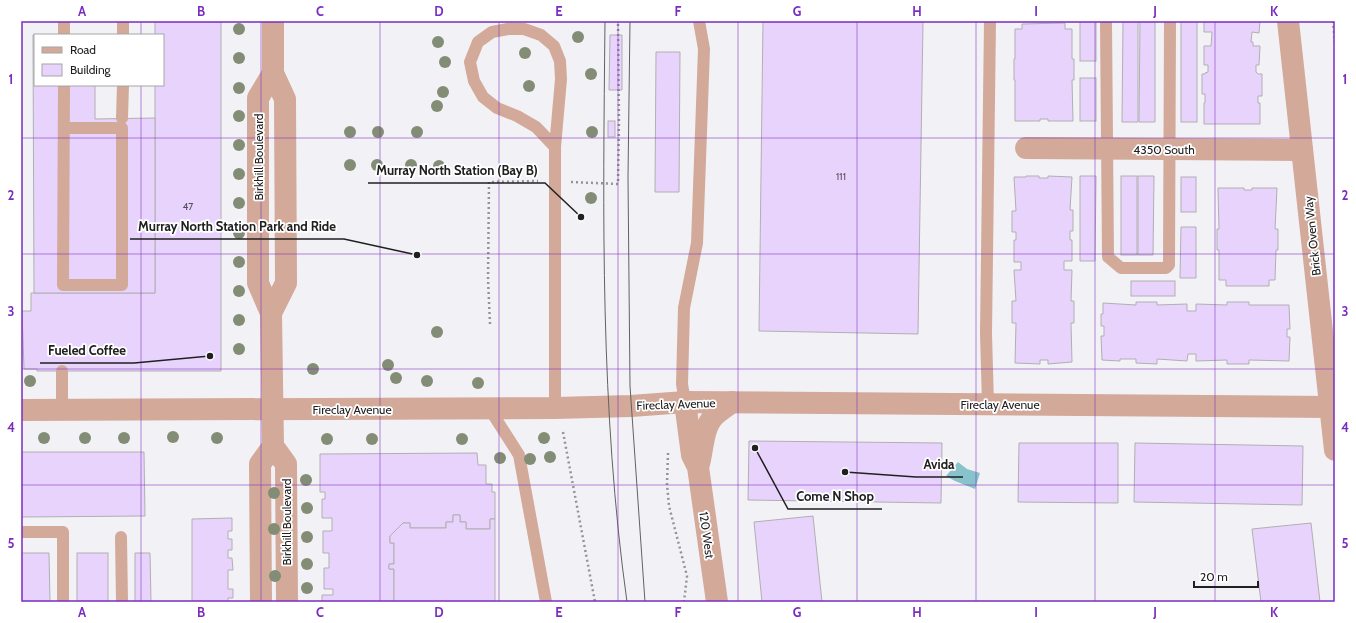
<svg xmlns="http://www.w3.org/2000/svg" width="1356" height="623" viewBox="0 0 1356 623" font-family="Cabin,sans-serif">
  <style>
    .water { fill: #88c2cb }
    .building { fill: #e8d3fd; stroke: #b0afb2 }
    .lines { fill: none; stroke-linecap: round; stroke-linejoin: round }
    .path { stroke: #949496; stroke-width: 2.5; stroke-dasharray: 2 3; stroke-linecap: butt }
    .service { stroke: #d3a99a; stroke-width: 12 }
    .minor { stroke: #d3a99a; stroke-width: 22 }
    .tram { stroke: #626264; stroke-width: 1 }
    .tree { fill: #838d76 }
    .grid { fill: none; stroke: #7b2cbf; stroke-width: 1; stroke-opacity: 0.55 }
    .labels { text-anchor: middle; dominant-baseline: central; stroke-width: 3.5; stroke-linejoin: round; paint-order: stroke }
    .number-label { font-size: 10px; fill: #524d58 }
    .street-label { font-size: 12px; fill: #202021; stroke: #fff }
    .leader { fill: none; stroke: #202021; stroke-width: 1.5 }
    .callout-dot { fill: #202021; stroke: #fff; stroke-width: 1.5 }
    .callout-label { font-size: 13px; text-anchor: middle; font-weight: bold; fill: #202021; stroke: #fff; stroke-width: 3.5; stroke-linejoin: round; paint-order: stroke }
    .neatline { fill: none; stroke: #7b2cbf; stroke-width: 1.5 }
    .grid-label { font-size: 13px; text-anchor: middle; font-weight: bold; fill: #7b2cbf }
  </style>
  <rect width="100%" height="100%" fill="#f2f2f6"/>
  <path class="water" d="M958,462l9,7 13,4 -5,16 -20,-8 -9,-5z"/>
  <g class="building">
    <path d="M155,21l66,1v349h-184v-2h-13l-2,-58h9v-18h124v-208h8v-50h-8z"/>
    <path d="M763,21h160l-5,313 -159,-3z"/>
    <rect x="1080" y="21" width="16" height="40"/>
    <path d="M1123,21h15v101h-16z"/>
    <path d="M1140,21h15v101h-16z"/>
    <rect x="1181" y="21" width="16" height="101"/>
    <path d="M1204,21h56l-1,12 -7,-1 -1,10h2v4h7l-1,19h-3v7l2,2h4v22h-4v7h2v21h-56v-21h1v-9h-3v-20h3v-1l3,-1v-7h-4v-19h7l1,-14h-8z"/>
    <path d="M1065,23v6h7v30h2v21h-2l1,41h-25v-2h-8v2h-25v-41h-1v-21h1v-30h7v-5z"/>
    <path d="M33,35h2v50h60v34l60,-1v175h-121z"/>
    <path d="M610,35h12v55h-13z"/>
    <path d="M656,52h24l-1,140h-24z"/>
    <rect x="1080" y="78" width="16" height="43"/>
    <rect x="608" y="121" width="7" height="16"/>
    <path d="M1026,176h13v2h9v-2l24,1 -2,33h3v21h-3v9h2v21h-8v9h8l-1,31h3v22h-3l1,39 -24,2v-4h-8v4l-25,-1 1,-40h-4v-22h4l-2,-31h7v-8h-7v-22h2v-8h-4v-21h4l-2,-34h12z"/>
    <path d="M1080,176h16l-1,85h-15z"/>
    <rect x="1121" y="176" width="16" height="79"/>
    <path d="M1138,176h16l-1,79h-15z"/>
    <rect x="1181" y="177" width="15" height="35"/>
    <path d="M1218,188h26v2h8v-2h25l-2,41h3v21h-2l-1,30h-6v6h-43v-6h-7v-30h-2v-21h2z"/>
    <path d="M1181,227h15v51h-16z"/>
    <rect x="1131" y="281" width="44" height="15"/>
    <path d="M1136,302h21v3l30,-1v7h9v-7l31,1v-3h22v3h40l1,24h-3v8h3l-1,24 -40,-1v4h-22v-4l-31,1v-7h-8l-1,7 -30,-2v5l-21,-1v-4h-16v2l-18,-1 -1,-24h3v-10h-3v-12h2v-11l33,2z"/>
    <path d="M749,441l193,2 -1,60 -193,-3z"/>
    <path d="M1019,443h99v60l-100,-1z"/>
    <path d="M1135,443l168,3 -1,59 -168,-3z"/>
    <path d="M21,452h123l1,64 -124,1z"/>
    <path d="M477,453l1,12h8v19h6v8h3v27h-5v10h-24v-7h-6v-7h-7v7h-7v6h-36v-5h-7l-13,13v7h4v21h-5v5h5v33h-72v-7h11v-6h-9v-21h5v-15h-6v-22h9v-13h-10v-19h3v-7h-5v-38z"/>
    <path d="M453,515h7v7h6v7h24v-10h5v83h-101v-33h-5v-5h5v-21h-4v-7l13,-13h7v5h36v-6h7z"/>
    <path d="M813,516l9,86h-60l-8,-80z"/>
    <path d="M232,518v13h-4v8h4v11h-4v8h4l1,12h-5v19h5v9h-5v4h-36v-83z"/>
    <path d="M1311,523l9,79h-59l-9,-73z"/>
    <path d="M21,553h28l1,49h-29z"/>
    <rect x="77" y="553" width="31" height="49"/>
    <path d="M135,553h15l1,49h-16z"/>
  </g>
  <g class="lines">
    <g class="path">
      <path d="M1333,21l2,24"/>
      <path d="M571,182l47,2 1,-63 -1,-100"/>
      <path d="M490,324l-2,-45 1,-97 49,-1"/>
      <path d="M563,432l32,170"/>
      <path d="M668,453l-1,31 2,22 18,70 -3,26"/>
    </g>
    <g class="service">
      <path d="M1106,21l2,236 13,11h45l3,-3 1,-244"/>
      <path d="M64,35v-14"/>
      <path d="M123,35v-14"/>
      <path d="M64,85l-1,200h59v-157h-58"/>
      <path d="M122,118l1,-33"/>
      <path d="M62,371v39"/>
      <path d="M685,402l-3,-18 2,-76 13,-65 7,-194 -5,-28"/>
      <path d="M988,404l-2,-70 4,-313"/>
      <path d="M489,408l30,47 27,147"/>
      <path d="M555,408v-261l6,-68 -1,-18 -6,-15 -13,-11 -17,-6h-16l-16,3 -14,10 -8,20 4,19 9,16 14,11 20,8 19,11 19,20"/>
      <path d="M21,532h42v70"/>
      <path d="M121,537l1,65"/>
    </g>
    <g class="minor">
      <path d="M1288,21l47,429"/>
      <path d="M273,73l-15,25v185l13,30 2,133 13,18 1,138"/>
      <path d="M1026,148l276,2"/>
      <path d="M271,313l15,-30 -1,-184 -12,-26v-52"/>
      <path d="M685,402l7,53 6,12 19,135"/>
      <path d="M21,410l534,-2 76,-2 54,-4 645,5"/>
      <path d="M699,464c4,-15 4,-37 15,-48 5,-5 12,-9 18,-14"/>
      <path d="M261,602l-1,-138 13,-18"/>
    </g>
    <g class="tram">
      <path d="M605,21c-2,194 -5,388 22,581"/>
      <path d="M630,21l-2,156 2,209 15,216"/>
    </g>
  </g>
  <g class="tree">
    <circle cx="239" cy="29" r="6"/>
    <circle cx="578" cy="37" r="6"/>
    <circle cx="438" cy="42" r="6"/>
    <circle cx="525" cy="53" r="6"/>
    <circle cx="239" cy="58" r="6"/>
    <circle cx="445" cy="62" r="6"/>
    <circle cx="591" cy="74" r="6"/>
    <circle cx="529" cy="86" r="6"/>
    <circle cx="239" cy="88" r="6"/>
    <circle cx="443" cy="92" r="6"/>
    <circle cx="437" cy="106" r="6"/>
    <circle cx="239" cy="116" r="6"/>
    <circle cx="350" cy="132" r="6"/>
    <circle cx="378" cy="132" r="6"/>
    <circle cx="417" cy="132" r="6"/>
    <circle cx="592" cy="132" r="6"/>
    <circle cx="239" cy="145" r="6"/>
    <circle cx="350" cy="165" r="6"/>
    <circle cx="377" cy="165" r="6"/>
    <circle cx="411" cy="165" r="6"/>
    <circle cx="439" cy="166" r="6"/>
    <circle cx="239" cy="174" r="6"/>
    <circle cx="591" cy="198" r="6"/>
    <circle cx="239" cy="203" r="6"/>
    <circle cx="239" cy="233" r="6"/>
    <circle cx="239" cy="262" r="6"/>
    <circle cx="239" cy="291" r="6"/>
    <circle cx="239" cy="320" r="6"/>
    <circle cx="437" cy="332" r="6"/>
    <circle cx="239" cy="349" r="6"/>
    <circle cx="388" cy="365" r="6"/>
    <circle cx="313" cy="369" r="6"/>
    <circle cx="396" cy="378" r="6"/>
    <circle cx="30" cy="381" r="6"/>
    <circle cx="427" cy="381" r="6"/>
    <circle cx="478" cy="383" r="6"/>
    <circle cx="173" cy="437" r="6"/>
    <circle cx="44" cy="438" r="6"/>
    <circle cx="85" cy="438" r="6"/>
    <circle cx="124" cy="438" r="6"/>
    <circle cx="217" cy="438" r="6"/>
    <circle cx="544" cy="438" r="6"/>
    <circle cx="327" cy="439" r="6"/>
    <circle cx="372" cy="439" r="6"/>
    <circle cx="462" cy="439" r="6"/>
    <circle cx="550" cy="457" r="6"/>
    <circle cx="500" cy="458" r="6"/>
    <circle cx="530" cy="459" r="6"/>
    <circle cx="306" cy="480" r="6"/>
    <circle cx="274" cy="493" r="6"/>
    <circle cx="307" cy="508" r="6"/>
    <circle cx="274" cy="529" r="6"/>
    <circle cx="307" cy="537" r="6"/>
    <circle cx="307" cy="564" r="6"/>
    <circle cx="275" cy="576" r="6"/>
    <circle cx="307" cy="588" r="6"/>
  </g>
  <path class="grid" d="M141,21v14M261,21v581M380,21v581M499,21v581M618,21v581M738,21v581M857,21v581M976,21v581M1095,21v581M1215,21v581M141,85v517M21,138h1314M21,254h1314M21,369h1314M21,485h1314"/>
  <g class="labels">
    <g class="number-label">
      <text x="841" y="176">111</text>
      <text x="188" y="206">47</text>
    </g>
    <g class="street-label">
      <text x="1164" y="149">4350 South</text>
      <text transform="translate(258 157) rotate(-90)">Birkhill Boulevard</text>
      <text transform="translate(1312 236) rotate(-96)">Brick Oven Way</text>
      <text transform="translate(676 404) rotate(-2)">Fireclay Avenue</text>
      <text x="1000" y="404">Fireclay Avenue</text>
      <text x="352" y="409">Fireclay Avenue</text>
      <text transform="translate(286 522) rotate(-90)">Birkhill Boulevard</text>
      <text transform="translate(707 535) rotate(82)">120 West</text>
    </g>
  </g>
  <path class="leader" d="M581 217L545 183H368M417 255L344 239H130M210 356L134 363H40M845 472L916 477H963M755 448L788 509H882"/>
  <g class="callout-dot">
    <circle cx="581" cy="217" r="4"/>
    <circle cx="417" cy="255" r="4"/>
    <circle cx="210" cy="356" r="4"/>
    <circle cx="845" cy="472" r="4"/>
    <circle cx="755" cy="448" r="4"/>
  </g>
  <g class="callout-label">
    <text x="457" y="175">Murray North Station (Bay B)</text>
    <text x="237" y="231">Murray North Station Park and Ride</text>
    <text x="87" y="355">Fueled Coffee</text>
    <text x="939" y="469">Avida</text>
    <text x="835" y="501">Come N Shop</text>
  </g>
  <rect width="1356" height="623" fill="none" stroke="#ffffff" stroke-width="44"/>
  <rect x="34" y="34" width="130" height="52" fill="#ffffff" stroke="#a6a6a6"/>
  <rect x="42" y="47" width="20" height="6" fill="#d3a99a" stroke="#a6a6a6"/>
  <text x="70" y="54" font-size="12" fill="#202021">Road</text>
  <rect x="42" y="64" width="20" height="12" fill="#e8d3fd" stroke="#a6a6a6"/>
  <text x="70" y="74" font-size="12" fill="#202021">Building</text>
  <path d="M1194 581v6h64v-6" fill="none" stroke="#202021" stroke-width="2"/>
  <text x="1200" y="581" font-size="12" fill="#202021" stroke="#ffffff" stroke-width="3" paint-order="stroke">20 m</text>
  <rect x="22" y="22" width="1312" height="579" class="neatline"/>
  <g class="grid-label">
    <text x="82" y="16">A</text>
    <text x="201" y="16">B</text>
    <text x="320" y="16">C</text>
    <text x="439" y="16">D</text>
    <text x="559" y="16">E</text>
    <text x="678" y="16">F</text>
    <text x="797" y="16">G</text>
    <text x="917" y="16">H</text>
    <text x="1036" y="16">I</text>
    <text x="1155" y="16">J</text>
    <text x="1274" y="16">K</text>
    <text x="11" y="84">1</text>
    <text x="1345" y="84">1</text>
    <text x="11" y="200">2</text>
    <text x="1345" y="200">2</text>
    <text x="11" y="316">3</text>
    <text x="1345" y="316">3</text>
    <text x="11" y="432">4</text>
    <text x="1345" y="432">4</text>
    <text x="11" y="548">5</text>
    <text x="1345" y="548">5</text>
    <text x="82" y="617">A</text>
    <text x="201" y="617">B</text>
    <text x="320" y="617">C</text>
    <text x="439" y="617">D</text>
    <text x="559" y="617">E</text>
    <text x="678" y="617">F</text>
    <text x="797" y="617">G</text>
    <text x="917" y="617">H</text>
    <text x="1036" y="617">I</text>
    <text x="1155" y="617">J</text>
    <text x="1274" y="617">K</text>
  </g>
</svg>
